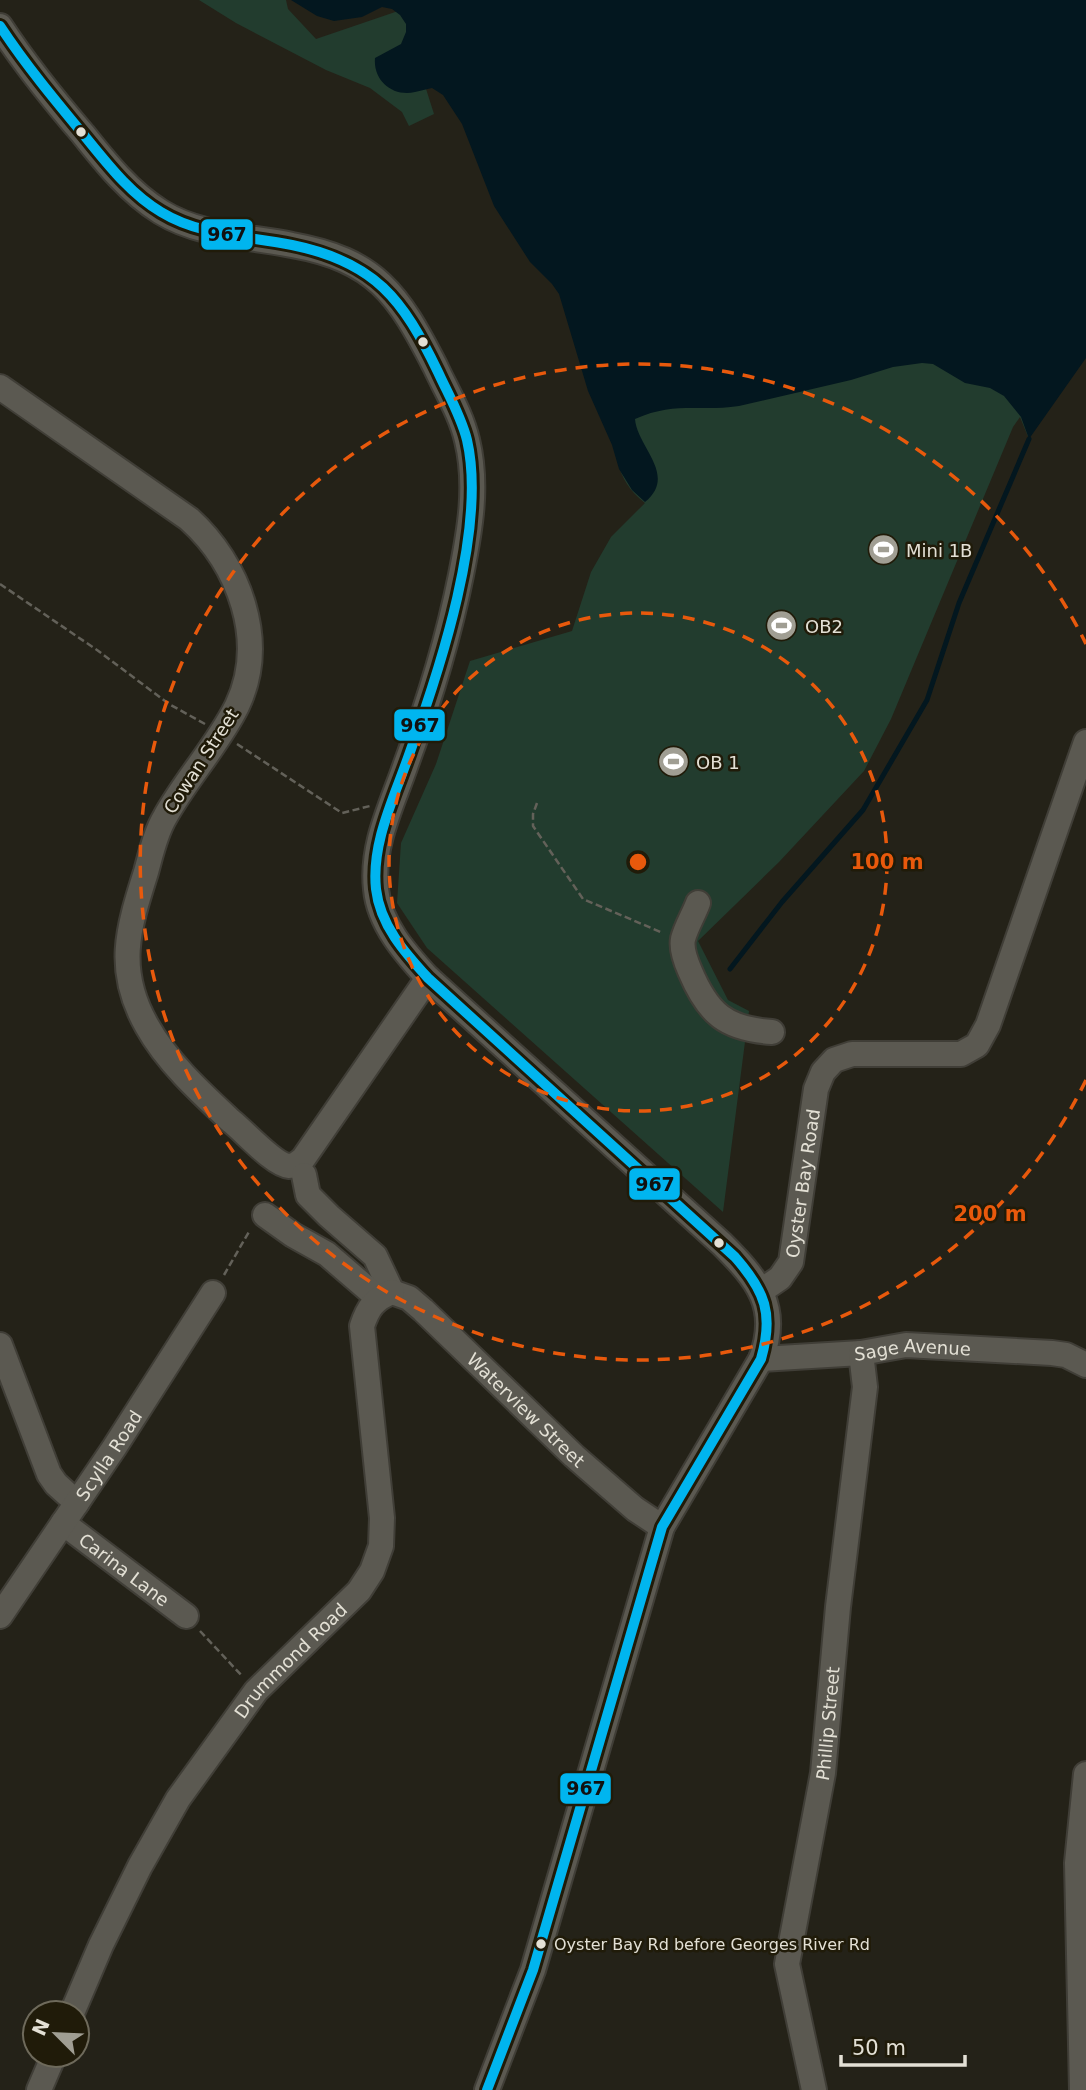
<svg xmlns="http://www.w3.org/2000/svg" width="1086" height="2090" viewBox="0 0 1086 2090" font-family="'DejaVu Sans',sans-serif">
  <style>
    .green { fill: #223c2e }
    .water { fill: #03171f }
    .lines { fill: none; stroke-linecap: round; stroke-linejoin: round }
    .stream { stroke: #03171f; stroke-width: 5 }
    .minor-casing { stroke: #403e37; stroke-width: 28 }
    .path { stroke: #636159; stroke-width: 2.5; stroke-dasharray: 7 3.5; stroke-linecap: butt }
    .minor { stroke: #5b5951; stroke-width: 24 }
    .bus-1-casing { stroke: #201b09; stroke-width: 16 }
    .bus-1 { stroke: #00b5ef; stroke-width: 10 }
    .ring { fill: none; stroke: #e8590c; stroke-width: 3.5; stroke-dasharray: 12 9 }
    .bus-dot { fill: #e3e0d5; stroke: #201b09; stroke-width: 2.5 }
    .labels { text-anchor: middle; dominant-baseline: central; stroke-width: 5; stroke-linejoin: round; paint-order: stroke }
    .bus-label { font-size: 16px; fill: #e3e0d5; stroke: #201b09; text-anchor: start }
    .poi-label { font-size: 18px; fill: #e3e0d5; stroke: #201b09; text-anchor: start }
    .street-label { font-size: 18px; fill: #e3e0d5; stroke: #201b09 }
    .centre { fill: #e8590c; stroke: #201b09; stroke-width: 3.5 }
    .ring-label { font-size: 21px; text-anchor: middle; font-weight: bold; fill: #e8590c; stroke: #201b09; stroke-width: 5; stroke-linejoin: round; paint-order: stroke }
    .line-badge { stroke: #201b09; stroke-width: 2.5 }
    .pale-badge-label { font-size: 19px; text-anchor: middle; font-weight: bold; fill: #111 }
  </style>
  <rect width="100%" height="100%" fill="#242218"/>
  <g class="green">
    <path d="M199,0h87l2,9 28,30 88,-30 3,20 27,85 -25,12 -7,-14 -32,-24 -44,-18 -90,-47z"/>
    <path d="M848,358l182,4 -1,77 -9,-22 -7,10 -122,292 -27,52 -85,91 -81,79 30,59 21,11 -26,201 -296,-264 -30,-45 4,-60 35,-79 34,-103 102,-30 19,-59 20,-35 34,-34c-32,-25 -29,-52 -31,-88z"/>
  </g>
  <path class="water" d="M291,0h795v358l-57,81 -8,-22 -17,-21 -14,-8 -25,-5 -32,-19 -11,-1 -29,4 -42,13 -112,26c-39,6 -64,-5 -104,13 2,28 43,56 10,83l-13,-12 -13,-21 -7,-24 -24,-54 -29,-97 -7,-10 -22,-22 -36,-56 -32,-82 -19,-29 -11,-7c-6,1 -11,3 -17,4 -22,5 -42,-11 -40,-34l26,-14 5,-12v-8l-6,-9 -8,-6 -10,-2 -20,10 -28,4 -17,-5z"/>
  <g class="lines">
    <path class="stream" d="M730,969l52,-67 81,-92 64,-110 32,-97 70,-164"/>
    <defs>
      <g id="minor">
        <path d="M0,26c25,38 53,73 83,108 23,29 46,58 78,78 39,24 87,24 131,33 84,15 106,49 143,121 11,24 26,48 32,74 11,45 3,90 -6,135 -13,65 -32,127 -55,189 -14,41 -35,81 -30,125 3,35 30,65 52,89l294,266c35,35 59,63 39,115l-99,168 -129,443 -46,120"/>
        <path d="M0,387l189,132c50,45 79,122 48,187 -20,40 -51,73 -72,111 -10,17 -14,37 -19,55 -18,57 -31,98 1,154 20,36 54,67 84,95 13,10 43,44 58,45 6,0 10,-4 14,-7l125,-181"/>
        <path d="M698,903c-4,11 -12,24 -15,36 -2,10 3,23 7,32 18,43 36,58 82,61"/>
        <path d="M304,1175l4,20 21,21 46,40 17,36"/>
        <path d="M265,1215l28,20 34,19 51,44"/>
        <path id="s1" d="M761,1291l19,-13 11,-16 25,-173 7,-17 11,-12 18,-6h109l16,-9 11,-20 98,-283"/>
        <path id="s2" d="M392,1292l17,6 14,12 151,146 61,53 27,18"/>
        <path d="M0,1345l49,129 7,10 21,19"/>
        <path id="s3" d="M761,1359l100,-6 45,-8 146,8 14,2 20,10"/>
        <path id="s4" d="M63,1523l123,93"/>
        <path id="s5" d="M0,1616l114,-168 99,-155"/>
        <path id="s6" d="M72,2013l29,-68 39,-79 38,-67 78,-108 103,-100 13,-20 9,-25 1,-28 -20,-192c6,-18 12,-27 30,-34"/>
        <path d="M39,2090l15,-35"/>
        <path id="s7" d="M814,2090l-27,-126 36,-191 15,-166 27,-220 -4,-34"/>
        <path d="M1082,2090l-5,-227 9,-89"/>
      </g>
    </defs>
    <use href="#minor" class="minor-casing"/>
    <g class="path">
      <path d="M0,584l97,66 72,54 36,20"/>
      <path d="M237,744l105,69 28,-7"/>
      <path d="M537,803l-4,11v12l50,73 80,34"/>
      <path d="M224,1275l26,-45"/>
      <path d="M200,1631l43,46"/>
    </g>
    <use href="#minor" class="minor"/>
    <defs>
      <path id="bus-1" d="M0,26c25,38 54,73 83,108 23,28 46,59 78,78 39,24 87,24 131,33 83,17 111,54 146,127 10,22 23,44 29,68 20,87 -27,229 -57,312 -15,44 -39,90 -34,137 4,36 29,64 52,89l307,279c30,34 39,57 26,102l-99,168 -129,443 -46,120"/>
    </defs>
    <use href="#bus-1" class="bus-1-casing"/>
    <use href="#bus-1" class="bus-1"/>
  </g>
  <g class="ring">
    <circle cx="638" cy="862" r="249"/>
    <path d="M1086 1080A498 498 0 1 1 1086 644"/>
  </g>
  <defs>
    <symbol id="stadium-disc" viewBox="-11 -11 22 22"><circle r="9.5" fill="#a09e93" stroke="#201b09"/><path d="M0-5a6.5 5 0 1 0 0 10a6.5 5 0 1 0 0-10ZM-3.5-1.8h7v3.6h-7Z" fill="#fff"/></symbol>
  </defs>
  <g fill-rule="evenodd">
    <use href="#stadium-disc" x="866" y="532" width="35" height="35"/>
    <use href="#stadium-disc" x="764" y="608" width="35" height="35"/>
    <use href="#stadium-disc" x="656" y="744" width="35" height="35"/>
  </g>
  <g class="bus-dot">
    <circle cx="81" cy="132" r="6"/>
    <circle cx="423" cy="342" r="6"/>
    <circle cx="719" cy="1243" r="6"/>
    <circle cx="541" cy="1944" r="6"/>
  </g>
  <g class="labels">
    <g class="bus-label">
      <text x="554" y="1944">Oyster Bay Rd before Georges River Rd</text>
    </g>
    <g class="poi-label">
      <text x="906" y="550">Mini 1B</text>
      <text x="805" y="626">OB2</text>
      <text x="696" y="762">OB 1</text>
    </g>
    <g class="street-label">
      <text transform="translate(201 761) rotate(-57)">Cowan Street</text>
      <text stroke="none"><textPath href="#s1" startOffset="122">Oyster Bay Road</textPath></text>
      <text stroke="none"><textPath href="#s3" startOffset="152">Sage Avenue</textPath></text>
      <text stroke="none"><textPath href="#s2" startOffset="180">Waterview Street</textPath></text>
      <text stroke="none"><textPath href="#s5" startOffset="194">Scylla Road</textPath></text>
      <text stroke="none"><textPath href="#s4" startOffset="77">Carina Lane</textPath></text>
      <text stroke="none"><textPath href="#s6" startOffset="418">Drummond Road</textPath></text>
      <text stroke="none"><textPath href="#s7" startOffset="373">Phillip Street</textPath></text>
    </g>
  </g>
  <circle cx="638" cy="862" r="10" class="centre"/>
  <g class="ring-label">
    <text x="887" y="869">100 m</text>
    <text x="990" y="1221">200 m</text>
  </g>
  <g class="line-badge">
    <rect x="200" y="218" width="54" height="33" rx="7" fill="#00b5ef"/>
    <rect x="393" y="708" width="53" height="34" rx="7" fill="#00b5ef"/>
    <rect x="628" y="1167" width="53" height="34" rx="7" fill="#00b5ef"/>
    <rect x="559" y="1772" width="53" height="33" rx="7" fill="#00b5ef"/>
  </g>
  <g class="pale-badge-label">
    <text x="227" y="241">967</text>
    <text x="420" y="732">967</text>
    <text x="655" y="1191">967</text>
    <text x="586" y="1795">967</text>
  </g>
  <g transform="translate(56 2034) rotate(294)"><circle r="33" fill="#201b09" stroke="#6e6a5b" stroke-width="2"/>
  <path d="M0-5L12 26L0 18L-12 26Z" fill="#a09e93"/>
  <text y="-10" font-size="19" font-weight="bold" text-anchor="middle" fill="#e3e0d5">N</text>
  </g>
  <path d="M841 2055v10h124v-10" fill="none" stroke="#e3e0d5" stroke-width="3.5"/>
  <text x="852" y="2055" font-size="21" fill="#e3e0d5" stroke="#201b09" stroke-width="5" paint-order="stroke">50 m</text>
</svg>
